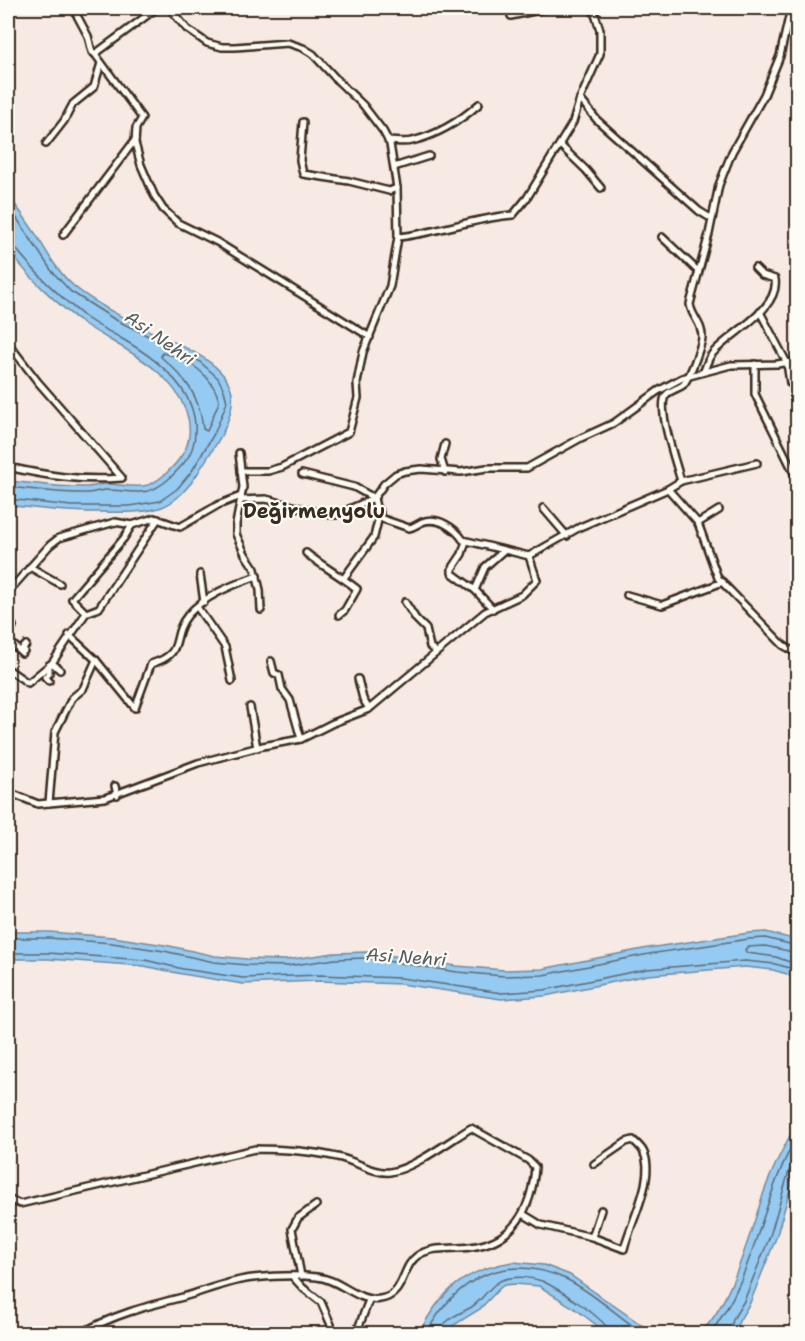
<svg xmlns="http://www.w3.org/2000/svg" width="805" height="1341" viewBox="0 0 805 1341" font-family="'Shantell Sans',sans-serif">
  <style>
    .water { fill: #95caf2; stroke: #718a9d; stroke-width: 1.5 }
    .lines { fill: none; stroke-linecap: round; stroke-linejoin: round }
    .shore { stroke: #5f6a73; stroke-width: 1.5 }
    .minor-casing { stroke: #3b2a1e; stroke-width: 10 }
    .minor { stroke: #fdfcf7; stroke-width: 5 }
    .labels { text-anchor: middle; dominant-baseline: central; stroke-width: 4.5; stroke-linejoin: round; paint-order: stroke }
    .water-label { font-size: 18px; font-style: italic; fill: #565a5e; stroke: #fdfcf7 }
    .quarter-label { font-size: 20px; font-weight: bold; fill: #3b2a1e; stroke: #fdfcf7 }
  </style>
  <rect width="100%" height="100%" fill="#f7eae4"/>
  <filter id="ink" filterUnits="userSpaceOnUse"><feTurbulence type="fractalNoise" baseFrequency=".0167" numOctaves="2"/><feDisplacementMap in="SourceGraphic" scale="12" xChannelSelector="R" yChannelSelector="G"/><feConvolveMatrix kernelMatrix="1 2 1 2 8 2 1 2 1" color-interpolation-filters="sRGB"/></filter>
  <g filter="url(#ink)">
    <g class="water">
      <path d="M8,195c10,13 20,27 29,41 10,17 22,38 38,51 19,16 44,28 66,40 28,14 98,36 91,77 -3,26 -22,48 -34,69 -8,13 -22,29 -36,34 -20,7 -43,5 -64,5 -31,0 -60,-3 -90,-7v-24c25,2 52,7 77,6 8,0 14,-3 22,-3 14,0 28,5 41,1 13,-5 27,-19 34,-30 9,-13 9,-30 4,-44 -17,-45 -65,-62 -102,-87 -21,-15 -62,-52 -74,-74 -6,-11 -3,-41 -2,-55z"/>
      <path d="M8,932h41l64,5 52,8 50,11 32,3 39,1 48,-7 34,-1 89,14 47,4 38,-1 106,-21 101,-15 17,-1 31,8v42l-10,-8 -14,-4 -28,-3 -97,8 -103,21 -44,3 -100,-15 -82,-3 -76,3 -61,-10 -38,-8 -96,-7h-40z"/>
      <path d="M797,1123v43l-21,72 -26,65 -11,18 -3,12h-37c31,-23 53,-107 66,-144 9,-24 20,-45 32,-66z"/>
      <path d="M513,1262l31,3 26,10 83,58h-46l-33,-25 -35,-22 -24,-2 -11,1 -5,4 -19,20 -31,19 -5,5h-25c22,-42 46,-64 94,-71z"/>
    </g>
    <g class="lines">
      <g class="shore">
        <path d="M8,205l43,65 19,21 44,28 85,42 19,17 6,12 3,12 -12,30 -23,39 -15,18 -17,12 -30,5h-59l-63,-7"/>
        <path d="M8,244l6,2c20,26 45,50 71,71 12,9 26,15 39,23 31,18 68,46 71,84 1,14 -2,28 -11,39 -9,10 -21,24 -36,28 -13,3 -27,-1 -41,-1 -7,0 -14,3 -22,3 -25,1 -52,-4 -77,-6"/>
        <path d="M162,353c25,4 52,23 57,49l-12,29 -4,-2c-3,-33 -17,-51 -42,-72z"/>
        <path d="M8,938h41l63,5 52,8 50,11 33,3 40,1 48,-7 32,-1 90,14 47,4 39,-1 106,-21 100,-15 16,-1 33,8"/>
        <path d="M8,953h40l97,7 38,9 60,9 76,-3 82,3 101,15 42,-3 103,-21 98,-8 30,3 15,4 8,6"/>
        <path d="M798,953l-33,-7 -18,1 -2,3 2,3 29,4 22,8"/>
        <path d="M426,1334c30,-57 81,-83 142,-54 27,14 51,37 76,54"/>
        <path d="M439,1334c2,-13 21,-21 31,-26 13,-7 21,-26 35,-29 11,-3 26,-2 37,2 13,6 67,39 68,53"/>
        <path d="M709,1334c46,-54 52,-138 89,-199"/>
        <path d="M730,1334l3,-15 11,-18 26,-65 19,-65 4,-4 5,-1"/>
      </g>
      <defs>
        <g id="minor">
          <path d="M73,8l15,28 4,16 3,2 62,-46"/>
          <path d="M169,8l18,21 20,14 15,4h13l53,-4 15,5 10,6 26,28 24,23 20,26 7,13 7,44 1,49 -8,49 -27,66 -6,31 1,15 -9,34 -67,35 -14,4h-27"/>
          <path d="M511,16l37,-8"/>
          <path d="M95,54l47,64 -6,10 -1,15 6,22 13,30 9,14 15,14 39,19 153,95"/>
          <path d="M580,99l17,21 102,91 13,8"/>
          <path d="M303,122l-3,38 3,14 46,7 40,10 8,-3"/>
          <path d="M388,141c7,0 17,2 24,0 25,-6 48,-20 67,-37"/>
          <path d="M46,144l18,-23 9,-17 21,-17 7,-24"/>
          <path d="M560,145l26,25 15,18"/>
          <path d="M394,167l35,-11"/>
          <path d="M63,235l72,-95"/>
          <path d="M398,237c39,-4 75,-19 115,-22l14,-17 46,-76 7,-23 20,-45v-24l-7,-22"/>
          <path d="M662,237l36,34"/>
          <path d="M760,312l27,51 3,20h8"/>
          <path d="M8,343l30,39 84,96c-42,3 -74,-2 -114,-11"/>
          <path d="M755,364v30l43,87"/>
          <path d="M704,371c2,-5 4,-12 8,-17 17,-21 68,-44 63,-75l-13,-4 -7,-7"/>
          <path d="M239,453l4,34 -7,37v10l9,20 10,15 5,21 1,20"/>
          <path d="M445,472l-4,-13 4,-15"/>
          <path d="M302,474l52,13 20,11 2,9 4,5 -6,25 -30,41"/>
          <path d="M681,481l76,-18"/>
          <path d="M668,489l30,34 20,55 65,67 15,9"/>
          <path d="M241,500l25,-1 54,14 16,2 38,-17 10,-14 12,-10 9,-3 16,-2 40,3 26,-4h40l54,-30 33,-15 44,-32 24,-13 49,-13 46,-1 21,-3"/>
          <path d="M543,508l24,28"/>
          <path d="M380,518l29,10c5,-1 7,-3 13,-6 16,-6 33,6 41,18l66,16 51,-29 88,-38 13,-8c-4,-15 -25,-74 -15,-86 4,-5 12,-6 17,-10 6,-6 18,-38 19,-47 1,-14 -11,-22 -12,-34l19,-70 10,-49 13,-33 32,-57 16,-39 11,-48"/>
          <path d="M698,523l21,-13"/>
          <path d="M466,541l-4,13 -10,15v4l23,17 10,-23 18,-16"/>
          <path d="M306,553c16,13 35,23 51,36l-12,21 -6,5"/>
          <path d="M30,567l30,17"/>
          <path d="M200,574l4,28"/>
          <path d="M475,590l18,19"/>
          <path d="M8,592l42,-47 9,-7 56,-16 17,3 22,-7 26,9 38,-22 23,-9"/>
          <path d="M627,595l35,10 61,-23"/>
          <path d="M405,602l11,17 10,10 4,18 6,5"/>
          <path d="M197,607l28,40 7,34"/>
          <path d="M86,613l-14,-14 52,-61 8,-13"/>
          <path d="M8,618l5,8 -5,10"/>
          <path d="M8,640l14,13 2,-2 -2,-2 4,-4"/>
          <path d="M96,660l39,48 16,-44c36,-11 18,-26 37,-49 17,-20 45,-30 69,-39"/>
          <path d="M271,661l3,12 5,2 3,14 8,11 11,39"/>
          <path d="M52,663l8,7"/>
          <path d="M8,669l20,14 24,-20 34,-50 13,-5 59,-89"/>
          <path d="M358,679l5,20 6,10"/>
          <path d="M49,681l-4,-4 4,-4v-8"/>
          <path d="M250,707l7,41"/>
          <path d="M115,786l2,9"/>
          <path d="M8,792l30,12 67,-6 93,-35 65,-17 38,-7 32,-16 36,-14 116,-97 37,-17 15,-15 -8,-24"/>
          <path d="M49,803l6,-71 17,-34 11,-9 13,-29 -27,-25"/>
          <path d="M8,1199l12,5 235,-55c27,0 56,2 82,8 17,3 36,17 53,15 23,-3 61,-32 81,-44l57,32 7,7c-3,40 -20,75 -65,80 -18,3 -37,-2 -53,9 -16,11 -12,40 -37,43 -22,4 -40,-20 -63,-22 -20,-2 -44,-1 -64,1 -23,2 -48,13 -70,19 -36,9 -71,18 -103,37"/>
          <path d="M523,1214l18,11 51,12 32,12c6,-26 33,-73 19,-98 -2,-4 -7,-8 -10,-11l-7,2 -32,22"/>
          <path d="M592,1237l9,-27"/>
          <path d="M301,1276l-9,-47 6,-11 18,-13"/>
          <path d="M293,1277l10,11 18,14 14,32"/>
          <path d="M356,1334l13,-34"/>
        </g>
      </defs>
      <use href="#minor" class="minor-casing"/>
      <use href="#minor" class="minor"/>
    </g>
  </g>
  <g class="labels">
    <g class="water-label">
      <text transform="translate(160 338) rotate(35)">Asi Nehri</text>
      <text transform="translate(406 957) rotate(4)">Asi Nehri</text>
    </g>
    <g class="quarter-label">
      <text x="314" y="511">Değirmenyolu</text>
    </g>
  </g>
  <rect width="805" height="1341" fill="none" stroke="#fdfcf7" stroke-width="30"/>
  <rect x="15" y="15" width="775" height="1311" fill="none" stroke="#3b2a1e" stroke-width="2" filter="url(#ink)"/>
</svg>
